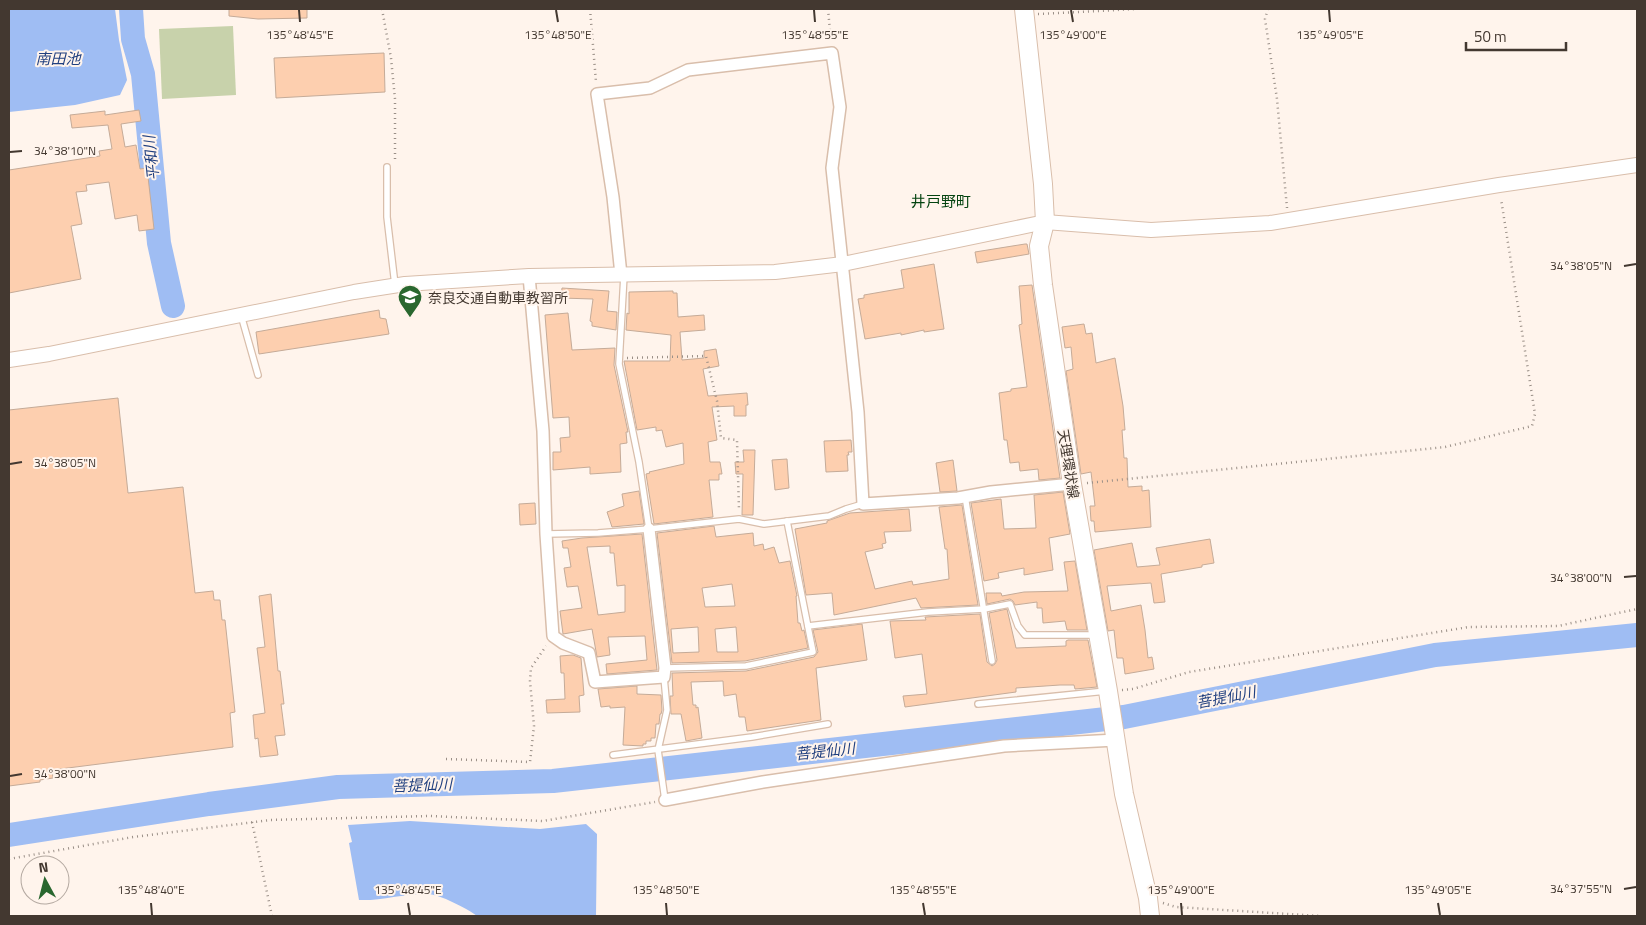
<svg xmlns="http://www.w3.org/2000/svg" width="1646" height="925" viewBox="0 0 1646 925" font-family="'Titillium Web','Noto Sans JP',sans-serif">
  <style>
    .green { fill: #c8d2ab }
    .water { fill: #9fbdf3 }
    .lines { fill: none; stroke-linecap: round; stroke-linejoin: round }
    .river { stroke: #9fbdf3; stroke-width: 24 }
    .building { fill: #fdcfaf; stroke: #c5ab98; fill-rule: evenodd }
    .service-casing { stroke: #d9beab; stroke-width: 8 }
    .minor-casing { stroke: #d9beab; stroke-width: 14 }
    .tertiary-casing { stroke: #d9beab; stroke-width: 16 }
    .primary-casing { stroke: #d9beab; stroke-width: 20 }
    .path { stroke: #9a8f87; stroke-width: 2.5; stroke-dasharray: 1 4; stroke-linecap: butt }
    .service { stroke: #fff; stroke-width: 5.5 }
    .minor { stroke: #fff; stroke-width: 11 }
    .tertiary { stroke: #fff; stroke-width: 14 }
    .primary { stroke: #fff; stroke-width: 18 }
    .ticks { fill: none; stroke: #433830; stroke-width: 2 }
    .labels { text-anchor: middle; dominant-baseline: central; stroke-width: 4; stroke-linejoin: round; paint-order: stroke }
    .poi-label { font-size: 14px; fill: #433830; stroke: #fff4ec; text-anchor: start }
    .street-label { font-size: 14px; fill: #433830; stroke: #fff4ec }
    .water-label { font-size: 15px; font-style: italic; fill: #203f7f; stroke: #fff4ec }
    .neighbourhood-label { font-size: 15px; fill: #044310; stroke: #fff4ec }
    .ticks-label { font-size: 12px; text-anchor: middle; fill: #433830; stroke: #fff4ec; stroke-width: 4; stroke-linejoin: round; paint-order: stroke }
  </style>
  <rect width="100%" height="100%" fill="#fff4ec"/>
  <path class="green" d="M233,26l3,69 -74,4 -3,-70z"/>
  <g class="water">
    <path d="M9,9h106l4,31 8,40 -7,15 -45,10 -66,7z"/>
    <path d="M410,821l130,8 46,-5 11,10 -1,82h-119c-9,-7 -38,-22 -49,-22 -23,-1 -46,7 -69,6l-10,-57 3,-1 -4,-17z"/>
  </g>
  <g class="lines">
    <g class="river">
      <path d="M131,9l2,30 10,35 16,169 14,63"/>
      <path d="M9,835l200,-31 129,-17 215,-6 571,-64 311,-62 202,-20"/>
    </g>
  </g>
  <g class="building">
    <path d="M229,9h78v9l-49,1 -29,-3z"/>
    <path d="M384,53l1,39 -109,6 -2,-40z"/>
    <path d="M139,110l2,11 -20,3 4,23 11,-2 4,24 7,-1 7,61 -15,2 -2,-16 -22,4 -6,-37 -23,3 1,6 -11,1 6,32 -11,2 10,53 -72,14v-123l91,-14 -1,-5 13,-2 -4,-24 -36,3 -2,-13 35,-4v4z"/>
    <path d="M1025,244h2l2,10 -52,9 -2,-11z"/>
    <path d="M934,264l10,65 -20,3v-2l-23,5v-2l-36,6 -7,-40 6,-1v-3l40,-7 -3,-18z"/>
    <path d="M1032,285l28,193 -21,2 -1,-11 -18,2 -1,-9 -9,1 -3,-23h-3l-5,-47 12,-2v-2l16,-2 -8,-62 3,-1 -3,-38z"/>
    <path d="M562,288l47,3 -2,20 10,1 -1,18 -24,-4v-4l-2,-1 3,-22 -32,-1z"/>
    <path d="M673,291v2h4l1,24 26,-2 1,15 -25,2 2,28 22,-2v-7l12,-2 3,17 -16,3 5,27 39,-3 1,12h-2v11h-12v-10l-22,1 5,33 -9,2 2,20h10l2,12h-3v6h-10l4,37 -59,7 -8,-50 4,-1 -1,-1 35,-8 -1,-21 -17,4 -4,-17 -6,1v-4l-19,3 -13,-69h46l1,-26 -45,-5 1,-17 2,1v-22z"/>
    <path d="M379,310l1,8 6,1 3,15 -130,20 -3,-22z"/>
    <path d="M568,313l4,37 43,-2 -1,17 14,67h-2l1,11 -7,1 1,28 -31,2v-7l-37,3v-18h8l-1,-14 10,-1 -1,-20 -16,1 -8,-103z"/>
    <path d="M1084,324l2,10 6,-1 4,30 19,-5 8,48 2,24h-3l2,28h3l1,29 14,-1v5l7,-1 2,37 -56,5 -1,-11h-3l-1,-15h5l-4,-34 -10,2 -15,-103 7,-2 -2,-22 -6,1 -3,-21z"/>
    <path d="M118,398l10,95 55,-6 12,106 18,-2 1,9h6l2,20h3l10,92 -5,1 3,34 -181,23 1,8 -13,2v2l-31,4v-376z"/>
    <path d="M851,440l1,12h-4l1,3h-2l1,16 -22,1 -2,-31z"/>
    <path d="M743,450h12l-2,65h-11l1,-41h-7l-1,-12h9z"/>
    <path d="M787,459l2,29 -14,2 -3,-30z"/>
    <path d="M953,460l4,31 -17,1 -4,-29z"/>
    <path d="M639,491l5,33 -32,3 -5,-15 17,-6 -2,-12z"/>
    <path d="M1063,492l7,42 -21,4 4,32 -29,5v-7l-26,5 1,5 -15,3 -13,-78 30,-4 3,30 32,-1 -2,-33z"/>
    <path d="M535,503l1,21 -16,1 -1,-21z"/>
    <path d="M962,505l16,100 -57,3 -5,-10 -82,17 -2,-22 -26,2 -11,-66 32,-6v-2l23,-8 59,-4 2,22 -27,1 2,11 -4,1 1,4 -18,4 10,37 37,-8 1,4 36,-6 -2,-30h-2l-6,-42z"/>
    <path d="M714,526l2,11 37,-4 1,13 9,-2 1,6 10,-3 5,16 11,-2 7,35h-1l2,27h2l2,8 2,-1 4,18 -63,13 -73,2 -15,-130zM732,584l3,22 -30,1 -3,-19zM698,627l1,25 -26,1 -2,-24zM736,627l2,25h-21l-2,-23z"/>
    <path d="M642,534l15,136 -50,4 -1,-10 41,-4 -2,-24 -37,1 2,18 -13,2 -5,-28 -29,5 -3,-23 22,-3 -4,-22 -11,1 -3,-19 7,-1 -3,-19h-5l-1,-7 20,-3zM610,546v7h4l3,33 8,-1v27l-27,3 -11,-68z"/>
    <path d="M1210,539l4,24 -12,2v2l-41,7 4,28 -11,1 -3,-20 -44,3 4,25 30,-6 4,25 3,28 4,-1 2,12 -29,5 -2,-16h-6l-3,-28 -6,1 -14,-81 38,-7 5,24 23,-2 -4,-17z"/>
    <path d="M1075,561l12,69h-20l-2,-9 -22,2 -1,-15h-5v-6l-22,3 -2,-4 -3,-2 -23,5 -1,-11h15l1,3 22,-4 44,-1 -4,-29z"/>
    <path d="M271,594l7,77h2l4,33h-3l4,31 -10,1 3,19 -18,2 -2,-19 -3,1 -2,-24 12,-2 -8,-65 8,-1 -6,-51z"/>
    <path d="M1007,609l9,39 50,-2v-5l2,-1h20l9,47 -22,2 -1,-4h-14l-44,3v4l-111,15 -2,-11 24,-2 -5,-40 -27,4 -5,-37 36,-1 -1,-3 55,-3 7,48 5,4 3,-2 2,-4 -8,-47z"/>
    <path d="M862,624l5,36 -51,8 5,52 -74,11 -2,-14h-6l-3,-23 -12,2 -1,-15 -32,1 2,23h3v3l2,-1 4,31 -16,3 -5,-27h-10l-1,-18h3l-1,-23 74,-2 68,-14 4,-5 -5,-22z"/>
    <path d="M573,655l8,3 3,37 -5,1 1,16 -33,1 -1,-13 19,-1 -1,-26h-3l-1,-17z"/>
    <path d="M637,686v8l24,1 1,15 -1,4h-1l-1,10h-3l-1,14h-4v3h-5v3h-3v2l-20,-1 2,-38 -15,1v-2l-9,1 -3,-18z"/>
  </g>
  <g class="lines">
    <defs>
      <g id="service">
        <path d="M387,167v50l8,68"/>
        <path d="M624,275l-5,89 20,98 10,67"/>
        <path d="M241,315l17,60"/>
        <path d="M965,496l27,165"/>
        <path d="M546,534l52,-1 51,-4 90,-10 25,5 65,-8 17,-7 17,-5"/>
        <path d="M808,626l120,-14 56,-3 26,-5 8,22 7,9h71"/>
        <path d="M665,668l81,-2 67,-14 -26,-131"/>
        <path d="M664,677l3,33 -9,40 7,50"/>
        <path d="M978,704l128,-13"/>
        <path d="M613,755l139,-18 76,-13"/>
      </g>
      <g id="minor">
        <path d="M621,275l-8,-78 -16,-103 53,-6 38,-18 144,-17 8,54 -8,61 26,244 5,92 95,-6 33,-6 81,-8"/>
        <path d="M529,276l14,155 3,103 7,102 10,7 26,10 6,29 69,-5 1,-9 -16,-139"/>
        <path d="M665,800l98,-18 241,-36 112,-6"/>
      </g>
      <path id="tertiary" d="M9,360l40,-6 305,-62 51,-8 124,-8 246,-4 68,-8 202,-42 106,8 119,-7 229,-38 138,-20"/>
      <path id="primary" d="M1024,9l19,175 2,38 -6,24 4,39 29,199 36,207 16,103 24,104 2,18"/>
    </defs>
    <use href="#service" class="service-casing"/>
    <use href="#minor" class="minor-casing"/>
    <use href="#tertiary" class="tertiary-casing"/>
    <use href="#primary" class="primary-casing"/>
    <g class="path">
      <path d="M382,9l9,49 4,41v62"/>
      <path d="M590,9l6,73"/>
      <path d="M828,9l3,33"/>
      <path d="M1268,9l-3,10 12,80 10,109"/>
      <path d="M1038,14l98,-5"/>
      <path d="M627,358l79,-2 11,45 4,37 16,2 2,70"/>
      <path d="M1087,483l358,-36 87,-21 3,-12 -34,-215"/>
      <path d="M1122,690l11,-1 56,-17 280,-45 89,-1 79,-17"/>
      <path d="M446,759l84,3 4,-36 -4,-45 1,-13 15,-22"/>
      <path d="M252,822l20,94"/>
      <path d="M9,859l124,-22 138,-17 159,-4 113,5 112,-19"/>
      <path d="M1163,903l13,4 145,9"/>
    </g>
    <use href="#service" class="service"/>
    <use href="#minor" class="minor"/>
    <use href="#tertiary" class="tertiary"/>
    <use href="#primary" class="primary"/>
  </g>
  <path class="ticks" d="M299,10l1,12M556,10l2,12M814,10l1,12M1071,10l2,12M1329,10l1,12M10,152l12,-1M1624,266l12,-2M10,464l12,-2M1624,577l12,-1M10,776l12,-2M1624,889l12,-2M151,903l1,12M408,903l2,12M666,903l1,12M923,903l2,12M1181,903l1,12M1438,903l2,12"/>
  <defs>
    <symbol id="school-pin" viewBox="-11 -11 22 30"><path d="M0 17L-7.5 6A9.5 9.5 0 1 1 7.5 6Z" fill="#29672f" stroke="#fff4ec"/><path d="M0-5L7-2L0 1L-7-2ZM-4 1L0 2.5L4 1V4Q0 6-4 4Z" fill="#fff"/></symbol>
  </defs>
  <g fill-rule="evenodd">
    <use href="#school-pin" x="396" y="283" width="28" height="38"/>
  </g>
  <g class="labels">
    <g class="poi-label">
      <text x="428" y="297">奈良交通自動車教習所</text>
    </g>
    <g class="street-label">
      <text transform="translate(1069 464) rotate(81)">天理環状線</text>
    </g>
    <g class="water-label">
      <text x="58" y="58">南田池</text>
      <text transform="translate(151 158) rotate(-96)">平和川</text>
      <text transform="translate(1226 697) rotate(-11)">菩提仙川</text>
      <text transform="translate(825 751) rotate(-6)">菩提仙川</text>
      <text transform="translate(422 785) rotate(-2)">菩提仙川</text>
    </g>
    <g class="neighbourhood-label">
      <text x="941" y="201">井戸野町</text>
    </g>
  </g>
  <g class="ticks-label">
    <text x="300" y="39">135°48'45"E</text>
    <text x="558" y="39">135°48'50"E</text>
    <text x="815" y="39">135°48'55"E</text>
    <text x="1073" y="39">135°49'00"E</text>
    <text x="1330" y="39">135°49'05"E</text>
    <text x="65" y="155">34°38'10"N</text>
    <text x="1581" y="270">34°38'05"N</text>
    <text x="65" y="467">34°38'05"N</text>
    <text x="1581" y="582">34°38'00"N</text>
    <text x="65" y="778">34°38'00"N</text>
    <text x="1581" y="893">34°37'55"N</text>
    <text x="151" y="894">135°48'40"E</text>
    <text x="408" y="894">135°48'45"E</text>
    <text x="666" y="894">135°48'50"E</text>
    <text x="923" y="894">135°48'55"E</text>
    <text x="1181" y="894">135°49'00"E</text>
    <text x="1438" y="894">135°49'05"E</text>
  </g>
  <rect width="1646" height="925" fill="none" stroke="#433830" stroke-width="20"/>
  <g transform="translate(45 880) rotate(353)"><circle r="24" fill="#fff4ec" stroke="#b4a9a1"/>
  <path d="M0-4L9 19L0 12L-9 19Z" fill="#29672f"/>
  <text y="-8" font-size="14" font-weight="bold" text-anchor="middle" fill="#433830">N</text>
  </g>
  <path d="M1466 42v8h100v-8" fill="none" stroke="#433830" stroke-width="2.5"/>
  <text x="1474" y="42" font-size="15" fill="#433830" stroke="#fff4ec" stroke-width="4" paint-order="stroke">50 m</text>
</svg>
